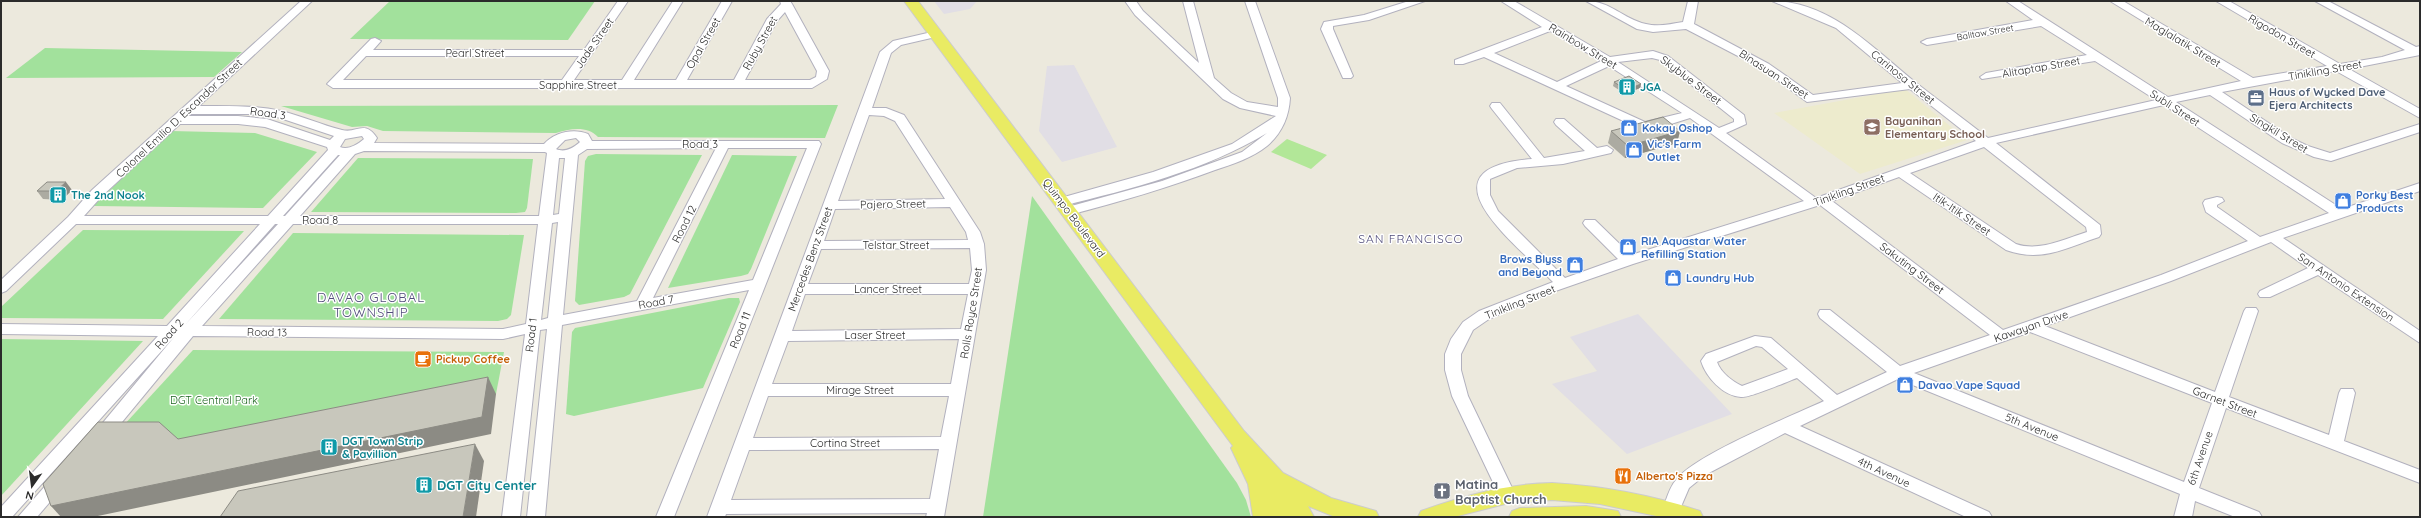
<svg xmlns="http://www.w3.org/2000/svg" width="2421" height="518" viewBox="0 0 2421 518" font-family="Quicksand,sans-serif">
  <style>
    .industrial { fill: #e1dee5 }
    .education { fill: #edebcd }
    .green { fill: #a2e19c }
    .pitch { fill: #b2e798 }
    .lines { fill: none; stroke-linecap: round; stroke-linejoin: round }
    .minor-casing { stroke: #b2b1be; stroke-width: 2 }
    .major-casing { stroke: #ccc; stroke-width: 2 }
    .minor { fill: #fff; fill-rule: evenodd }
    .major { fill: #e9eb63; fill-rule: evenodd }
    .wall { fill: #acaba2 }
    .shaded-wall { fill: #8c8b84 }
    .building { fill: #c8c7bc; stroke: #8c8b84 }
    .labels { text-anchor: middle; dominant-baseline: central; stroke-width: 3; stroke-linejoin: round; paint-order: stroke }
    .far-street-label { font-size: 9px; fill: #2b2b2b; stroke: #fff }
    .street-label { font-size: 11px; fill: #2b2b2b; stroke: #fff }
    .culture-label { font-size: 11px; font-weight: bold; fill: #0d838f; stroke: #fff; text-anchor: start }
    .service-label { font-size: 11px; font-weight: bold; fill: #4e5e75; stroke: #fff; text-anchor: start }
    .education-label { font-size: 11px; font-weight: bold; fill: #785e54; stroke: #fff; text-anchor: start }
    .shop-label { font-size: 11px; font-weight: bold; fill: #366cbe; stroke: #fff; text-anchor: start }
    .food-label { font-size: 11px; font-weight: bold; fill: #c56008; stroke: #fff; text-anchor: start }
    .park-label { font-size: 11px; fill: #1d6520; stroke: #fff }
    .neighbourhood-label { font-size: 12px; letter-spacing: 1px; fill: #504c7a; stroke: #fff }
    .quarter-label { font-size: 13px; letter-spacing: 1px; fill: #504c7a; stroke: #fff }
    .near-worship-label { font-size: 13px; font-weight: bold; fill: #5b616d; stroke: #fff; text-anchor: start }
    .near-culture-label { font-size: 13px; font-weight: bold; fill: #0d838f; stroke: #fff; text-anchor: start }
  </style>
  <rect width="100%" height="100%" fill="#ece9dd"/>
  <g class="industrial">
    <path d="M934,1h43l-7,8 -26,5z"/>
    <path d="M1074,65l43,82 -55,15 -23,-31 8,-65z"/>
    <path d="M1638,314l94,100 -105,40 -75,-70 45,-13 -27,-34z"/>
  </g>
  <path class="education" d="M1905,89l62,51 -107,34 -86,-61z"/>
  <g class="green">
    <path d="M390,1h205l-27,39 -218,-1z"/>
    <path d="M45,48l197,4 -28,25 -208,1z"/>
    <path d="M838,105l-13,33 -227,-1c-11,-12 -29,-8 -42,-4l-173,-2 -16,-5 -15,1 -71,-21z"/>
    <path d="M171,131l84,2 62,19 -54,56 -170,-2z"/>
    <path d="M596,154l106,1 -72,139 -6,3 -45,8 -4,-4 10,-140 3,-5z"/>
    <path d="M732,155l65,1 -46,113 -3,5 -7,2 -73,12z"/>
    <path d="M358,158l175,1 -6,49 -2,4 -9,1 -205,-1z"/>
    <path d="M1032,196l205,287 9,17 5,17h-268z"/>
    <path d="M83,230l161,1 -81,88 -162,-1v-11z"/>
    <path d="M293,233l231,2 -13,80 -4,4 -9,2 -279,-2z"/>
    <path d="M729,298h10l1,4 -37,86 -129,28 -8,-2 6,-82 3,-4z"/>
    <path d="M1,339l142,2 -142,155z"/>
    <path d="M193,350l311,2 -8,42 -306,62 -79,-17z"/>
  </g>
  <path class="pitch" d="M1287,139l40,16 -16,14 -40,-17z"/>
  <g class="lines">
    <defs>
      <g id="minor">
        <path d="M301,1h11l-113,105c27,0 55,-1 82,5 21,5 41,14 61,19 15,4 22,-11 35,8l-3,5 170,1c11,-12 30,-16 44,-10l4,7h227l2,3 -147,373h-18l93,-227 -187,35 -17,192h-18l20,-188 -7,1 -20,187h-18l23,-183 -22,5 -310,-3 -85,103 -6,2 -6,-2 -2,-4 2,-4 79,-95 -163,181h-11v-10l157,-171 -157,-2v-10l166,2 93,-102h-184l-70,67 -5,2v-13l67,-63 24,-27zM191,114h57l29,3 57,19 -4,4 -63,-21 -29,-3h-50zM180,124h58l27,3 62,20 1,3 -60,66h-184l18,-20zM362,136l2,3c-7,6 -16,11 -24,8l5,-8zM576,138l4,4c-7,6 -15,11 -24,7l9,-9zM716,148l-79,153 -74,14 15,-160 9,-6zM728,148h79l-54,132 -100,18zM364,151l181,1 2,1 -8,63h-239l55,-62zM338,155h2l-55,61h-2zM559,158h6l-6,56 -6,1zM558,222l-10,96 -7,2 11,-97zM275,224h3l-94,102zM293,224h245l-12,100 -23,5 -301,-3z"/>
        <path d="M618,1h10l-54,79h48l51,-79h10l-49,79h42l46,-79h10l-45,79h47l33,-61 14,-15 -1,-3h10l2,3 37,67 -2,8 -15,9h-479l-6,-4 44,-45 4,-1 6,3 -8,9h211zM785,12l32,59 -1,6 -6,3h-65l32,-59zM366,56h213l-17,24h-219z"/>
        <path d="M1125,1h11l7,10 56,52 -16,-62h10l21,77 17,15 16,9 31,5v-9l-33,-97h10l35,97c-1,19 -8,35 -23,48 -15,12 -34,18 -52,24 -48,18 -96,32 -146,45l-5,-1 -2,-3 2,-3 98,-27 80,-29 25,-19c-61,37 -136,56 -205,73l-7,-4 2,-3 96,-27 79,-28 44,-28 -36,-8 -17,-9 -88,-84z"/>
        <path d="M1409,1h16l-56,19 -36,6v3l20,47 -2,2h-8l-22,-49 3,-7 40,-7z"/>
        <path d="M1501,1h13l96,56 43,-6 15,5 76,59 2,9 -20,9 90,65 160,-57 -66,-52 -103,13 -46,-34 -75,-39 -33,3 -16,-3 -51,-28c25,0 37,18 60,23 12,3 25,0 37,-2l5,-21h10l-4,23 75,40 44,31 89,-12 -66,-55 -64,-27c58,0 101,47 143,81 24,19 49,37 73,56l168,-38 -61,-39 -113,18 -2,-2 6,-4 101,-18 -46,-29 -114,19 -6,-3 6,-3 106,-19 -27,-19h12l150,96 73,-16 -131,-80h13l130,77 74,-12 -111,-65h13l111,63 42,-7 23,-7 -90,-49h13l88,46 4,-1v9l-71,14 71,40v9l-84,-47 -114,21 69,46 17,8 22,7 90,-29v8l-89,29 -17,-4 -32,-14 -72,-48 -34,7 166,107 78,-26v8l-137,47 137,93v12l-102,-68 -48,22h-10l-2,-3 2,-3 48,-23 -37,-26 -100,39 -126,45 170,66 29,-81 2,-3h10l2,3 -29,86 100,38 10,-42 2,-4h12l2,4 -11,48 76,29v13l-194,-75 -27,80 60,24 3,5h-27l-40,-16 -3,16h-18l6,-23 -282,-115 -98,47 189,86 3,5h-26l-181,-84 -80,42 -16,13 -12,28h-12l-3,-5c4,-10 7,-23 14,-31 18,-25 116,-64 148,-79l-27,-23c-11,4 -47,20 -56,19 -18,-1 -35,-20 -40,-36l5,-7 49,-18 16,2 66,57 50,-23 -67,-54 -2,-4 2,-4h10l70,56 90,-31 -170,-130 -187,59 -89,31 -55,24 -16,11 -12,24v16l7,26 47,98 -2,5 -6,2 -6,-2 -49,-103 -7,-26v-16l6,-15 12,-17 16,-11 74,-29c-37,-38 -138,-114 -21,-123l-40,-50 -2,-3 2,-3h8l44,55 41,-7 -29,-26 -2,-3 2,-3h8l33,29 10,-2 6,4 -2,3 -48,11 -46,4 -27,11v16l8,16 67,67 53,-19 -33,-33 -2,-3 2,-3h10l36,35 173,-54 -114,-83 -35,11 -12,1 -159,-73 -21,7h-8v-4l87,-33zM1550,31l51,30 -44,21 -63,-29zM1652,58l8,2 74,59v3l-15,6 -101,-66zM1609,66l73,47 -37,9 -79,-36zM2164,105l165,108 -69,24 -43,-30v-2l7,-4 -2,-3 -5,-1 -12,3 -2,3 3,9 42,29 -87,34 -158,55 -171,-129 67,-24 107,73c36,13 59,-2 93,-13l2,-3 -1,-9 -104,-82zM1984,147l102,80 1,5c-23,7 -48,20 -71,12l-106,-71zM2030,332l182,71 -28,79 -270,-109zM1756,346l6,1 26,22 -46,17c-10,-5 -21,-13 -25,-24z"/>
        <path d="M936,31l4,1v4l-39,9 -10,8 -19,55h14l18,7 76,117 4,12 2,26 -42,247h-18l1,-4 -201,1 -1,3h-18l173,-465 13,-11zM869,115l15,1 11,5 50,78 -107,2zM950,207l16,25 2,8 -144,1 11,-32zM970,248l2,22 -3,14h-161l13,-35zM805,294h163l-7,35 -169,2zM959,339l-8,45h-179l16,-43zM768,396h181l-8,41 -188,1zM939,449l-9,50 -199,1 18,-50z"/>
        <path d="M59,476l6,1 2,5 -30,35h-19l35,-40z"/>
      </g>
      <g id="major">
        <path d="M904,1h14l326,430 39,42 48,25 45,13 3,6h-44l-27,-11 6,11h-61l-5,-33 -17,-36 2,-2z"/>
        <path d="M1552,483c50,3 100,12 148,28l3,6h-42l-61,-13 -48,-4 -47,4 -51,13h-36l3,-6c44,-16 85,-27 131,-28z"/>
        <path d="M1586,506l32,5 3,6h-112l3,-6 8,-3z"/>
      </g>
    </defs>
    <use href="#minor" class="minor-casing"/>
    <use href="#major" class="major-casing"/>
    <use href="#minor" class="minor"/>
    <use href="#major" class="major"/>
  </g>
  <g class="wall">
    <path d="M1614,82l27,2 -1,4 -15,6 -12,-8z"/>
    <path d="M1611,131h69l-3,12 -52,15 -17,-15z"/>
    <path d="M72,190l-10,10 -19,-1 -6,-8z"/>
  </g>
  <g class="shaded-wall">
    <path d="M1641,84l-1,4 -15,6 1,-4z"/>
    <path d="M1680,131l-3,12 -52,15 3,-12z"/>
    <path d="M66,182l6,8 -10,10 -6,-9z"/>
    <path d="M488,377l8,17 -5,40 -398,83h-32l-10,-11z"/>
    <path d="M475,444l9,17 -8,56h-13z"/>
  </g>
  <g class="building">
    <path d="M1629,76l12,8 -15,6 -12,-8z"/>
    <path d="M1663,117l17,14 -52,15 -17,-15z"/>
    <path d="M47,182h19l-10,9h-19z"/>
    <path d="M488,377l-6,40 -431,89 -8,-22 55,-62h61l19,17z"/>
    <path d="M475,444l-12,73h-243l18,-26z"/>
  </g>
  <defs>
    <symbol id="building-square" viewBox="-11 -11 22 22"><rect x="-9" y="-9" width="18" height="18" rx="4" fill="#0f9aa8" stroke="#fff"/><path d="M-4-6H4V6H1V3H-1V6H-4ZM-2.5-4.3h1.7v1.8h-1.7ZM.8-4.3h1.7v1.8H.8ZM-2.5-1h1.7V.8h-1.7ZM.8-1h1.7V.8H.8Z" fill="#fff"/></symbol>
    <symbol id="office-square" viewBox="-11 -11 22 22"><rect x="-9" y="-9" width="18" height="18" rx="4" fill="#5c6f8a" stroke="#fff"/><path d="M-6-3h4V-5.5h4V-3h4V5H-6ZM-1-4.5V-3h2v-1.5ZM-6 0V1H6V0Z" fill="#fff"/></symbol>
    <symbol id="school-square" viewBox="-11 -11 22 22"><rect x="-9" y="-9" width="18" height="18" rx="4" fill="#8d6e63" stroke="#fff"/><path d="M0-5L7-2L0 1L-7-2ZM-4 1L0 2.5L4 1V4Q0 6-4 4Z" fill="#fff"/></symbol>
    <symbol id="shop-square" viewBox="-11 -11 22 22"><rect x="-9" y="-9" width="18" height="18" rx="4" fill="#3f7fe0" stroke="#fff"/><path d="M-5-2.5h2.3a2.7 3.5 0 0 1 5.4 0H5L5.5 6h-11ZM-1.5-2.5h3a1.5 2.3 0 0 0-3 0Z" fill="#fff"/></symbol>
    <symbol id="cafe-square" viewBox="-11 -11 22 22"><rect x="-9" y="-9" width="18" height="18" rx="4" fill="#e8710a" stroke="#fff"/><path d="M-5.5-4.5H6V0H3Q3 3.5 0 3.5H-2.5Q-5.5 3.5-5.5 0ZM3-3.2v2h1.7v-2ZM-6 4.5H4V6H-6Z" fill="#fff"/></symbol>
    <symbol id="restaurant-square" viewBox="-11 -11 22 22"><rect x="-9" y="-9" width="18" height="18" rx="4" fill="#e8710a" stroke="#fff"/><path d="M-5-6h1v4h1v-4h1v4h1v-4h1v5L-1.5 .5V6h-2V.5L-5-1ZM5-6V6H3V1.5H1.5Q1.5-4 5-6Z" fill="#fff"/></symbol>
    <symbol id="church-square" viewBox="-11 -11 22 22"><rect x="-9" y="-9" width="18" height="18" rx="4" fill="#6b7280" stroke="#fff"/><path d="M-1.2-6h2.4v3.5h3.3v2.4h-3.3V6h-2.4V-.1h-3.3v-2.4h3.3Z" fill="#fff"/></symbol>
  </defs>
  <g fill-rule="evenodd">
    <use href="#building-square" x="1617" y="77" width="20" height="20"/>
    <use href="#office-square" x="2246" y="88" width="20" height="20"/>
    <use href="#school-square" x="1862" y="117" width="20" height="20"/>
    <use href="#shop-square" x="1619" y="118" width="20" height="20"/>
    <use href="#shop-square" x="1624" y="140" width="20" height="20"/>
    <use href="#building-square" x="48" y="185" width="20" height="20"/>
    <use href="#shop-square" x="2333" y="191" width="20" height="20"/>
    <use href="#shop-square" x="1618" y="237" width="20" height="20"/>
    <use href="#shop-square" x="1565" y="255" width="20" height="20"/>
    <use href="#shop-square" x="1663" y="268" width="20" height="20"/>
    <use href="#cafe-square" x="413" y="349" width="20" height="20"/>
    <use href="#shop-square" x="1895" y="375" width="20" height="20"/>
    <use href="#building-square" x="319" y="437" width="20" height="20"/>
    <use href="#restaurant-square" x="1613" y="466" width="20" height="20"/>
    <use href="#building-square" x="414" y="475" width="20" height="20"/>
    <use href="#church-square" x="1432" y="481" width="20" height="20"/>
  </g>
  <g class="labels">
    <g class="far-street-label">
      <text transform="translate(1985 32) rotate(-10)">Balitaw Street</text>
    </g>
    <g class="street-label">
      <text transform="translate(2282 36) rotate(30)">Rigodon Street</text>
      <text transform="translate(2183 42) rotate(31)">Maglalatik Street</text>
      <text transform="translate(594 43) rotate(-55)">Jade Street</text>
      <text transform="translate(703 43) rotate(-60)">Opal Street</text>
      <text transform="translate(760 43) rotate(-61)">Ruby Street</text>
      <text transform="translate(1583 46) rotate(31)">Rainbow Street</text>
      <text x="475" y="53">Pearl Street</text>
      <text transform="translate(2041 67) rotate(-10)">Alitaptap Street</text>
      <text transform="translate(2325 70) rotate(-10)">Tinikling Street</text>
      <text transform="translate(1774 74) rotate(33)">Binasuan Street</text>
      <text transform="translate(1903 77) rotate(39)">Carinosa Street</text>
      <text transform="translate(1691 80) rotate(37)">Skyblue Street</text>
      <text x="578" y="85">Sapphire Street</text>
      <text transform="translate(2175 108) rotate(33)">Subli Street</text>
      <text transform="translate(268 113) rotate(8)">Road 3</text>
      <text transform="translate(179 118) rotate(-43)">Colonel Emilio D. Escandor Street</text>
      <text transform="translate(2279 133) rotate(31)">Singkil Street</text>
      <text x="700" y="144">Road 3</text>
      <text transform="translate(1849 190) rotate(-20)">Tinikling Street</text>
      <text transform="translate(893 204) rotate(-1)">Pajero Street</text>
      <text transform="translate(1962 214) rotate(34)">Itik-Itik Street</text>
      <text transform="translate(1074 218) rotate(53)">Quimpo Boulevard</text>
      <text x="320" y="220">Road 8</text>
      <text transform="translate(684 224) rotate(-63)">Road 12</text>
      <text x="896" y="245">Telstar Street</text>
      <text transform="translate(810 259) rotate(-70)">Mercedes Benz Street</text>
      <text transform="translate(1912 268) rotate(37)">Sakuting Street</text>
      <text transform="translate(2346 287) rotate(34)">San Antonio Extension</text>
      <text x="888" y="289">Lancer Street</text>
      <text transform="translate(656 302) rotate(-10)">Road 7</text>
      <text transform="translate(1520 302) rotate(-22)">Tinikling Street</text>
      <text transform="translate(971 313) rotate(-81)">Rolls Royce Street</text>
      <text transform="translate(2031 326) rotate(-19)">Kawayan Drive</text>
      <text transform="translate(740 330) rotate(-68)">Road 11</text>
      <text transform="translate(267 332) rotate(1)">Road 13</text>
      <text transform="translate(169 334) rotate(-48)">Road 2</text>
      <text transform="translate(531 335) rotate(-83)">Road 1</text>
      <text x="875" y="335">Laser Street</text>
      <text x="860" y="390">Mirage Street</text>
      <text transform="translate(2225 402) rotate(21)">Garnet Street</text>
      <text transform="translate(2032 427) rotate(22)">5th Avenue</text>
      <text x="845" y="443">Cortina Street</text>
      <text transform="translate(2200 458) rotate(-71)">6th Avenue</text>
      <text transform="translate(1884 472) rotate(25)">4th Avenue</text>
    </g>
    <g class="culture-label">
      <text x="1640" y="87">JGA</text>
      <text x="71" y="195">The 2nd Nook</text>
      <text x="342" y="441">DGT Town Strip<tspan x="342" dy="13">&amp; Pavillion</tspan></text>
    </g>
    <g class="service-label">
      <text x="2269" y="92">Haus of Wycked Dave<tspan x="2269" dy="13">Ejera Architects</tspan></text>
    </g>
    <g class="education-label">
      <text x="1885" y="121">Bayanihan<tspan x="1885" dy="13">Elementary School</tspan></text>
    </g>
    <g class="shop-label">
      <text x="1642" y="128">Kokay Oshop</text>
      <text x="1647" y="144">Vic's Farm<tspan x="1647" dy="13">Outlet</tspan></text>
      <text x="2356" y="195">Porky Best<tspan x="2356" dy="13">Products</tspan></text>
      <text x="1641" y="241">RIA Aquastar Water<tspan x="1641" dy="13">Refilling Station</tspan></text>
      <text x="1562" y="259" text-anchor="end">Brows Blyss<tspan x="1562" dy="13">and Beyond</tspan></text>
      <text x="1686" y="278">Laundry Hub</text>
      <text x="1918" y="385">Davao Vape Squad</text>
    </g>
    <g class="food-label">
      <text x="436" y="359">Pickup Coffee</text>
      <text x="1636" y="476">Alberto's Pizza</text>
    </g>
    <g class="park-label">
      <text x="214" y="400">DGT Central Park</text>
    </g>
    <g class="neighbourhood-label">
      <text x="1411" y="238">SAN FRANCISCO</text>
    </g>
    <g class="quarter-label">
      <text x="371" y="297">DAVAO GLOBAL<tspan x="371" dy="15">TOWNSHIP</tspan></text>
    </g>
    <g class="near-worship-label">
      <text x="1455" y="484">Matina<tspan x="1455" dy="15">Baptist Church</tspan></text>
    </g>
    <g class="near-culture-label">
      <text x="437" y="485">DGT City Center</text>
    </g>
  </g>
  <rect width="2421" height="518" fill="none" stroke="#2b2b2b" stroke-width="4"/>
  <g transform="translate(32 486) rotate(194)" stroke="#ffffff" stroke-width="3" paint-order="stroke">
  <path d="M0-3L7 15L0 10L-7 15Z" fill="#2b2b2b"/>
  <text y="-6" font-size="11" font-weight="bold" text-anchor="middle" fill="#2b2b2b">N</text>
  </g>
</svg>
